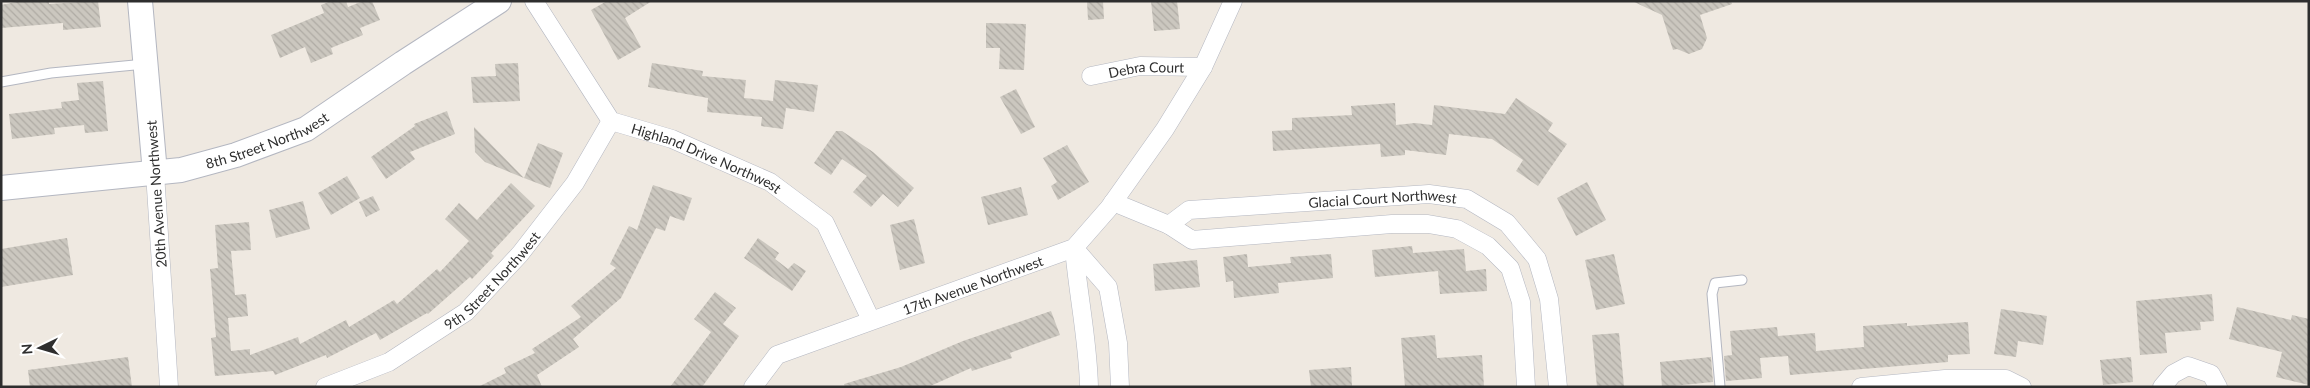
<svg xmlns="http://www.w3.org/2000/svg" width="2310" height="388" viewBox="0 0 2310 388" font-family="Lato,sans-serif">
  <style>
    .building { fill: url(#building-back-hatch) }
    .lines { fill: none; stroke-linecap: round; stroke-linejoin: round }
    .lane-casing { stroke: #b4b7c1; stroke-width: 11 }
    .street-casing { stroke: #b4b7c1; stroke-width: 19 }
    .secondary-casing { stroke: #b4b7c1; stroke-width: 26 }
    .lane { stroke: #fff; stroke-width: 9 }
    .street { stroke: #fff; stroke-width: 18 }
    .secondary { stroke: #fff; stroke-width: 24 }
    .labels { text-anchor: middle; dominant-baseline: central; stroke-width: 5; stroke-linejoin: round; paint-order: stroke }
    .street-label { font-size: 14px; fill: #2e2e2e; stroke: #fff }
  </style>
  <defs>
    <pattern id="building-back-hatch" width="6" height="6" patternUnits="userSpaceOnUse" patternTransform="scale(1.25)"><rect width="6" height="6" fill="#cbc7bf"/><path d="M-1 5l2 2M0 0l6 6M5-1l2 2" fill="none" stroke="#afaba4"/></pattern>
  </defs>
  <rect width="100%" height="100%" fill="#efe9e1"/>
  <g class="building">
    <path d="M21,1h28v3l49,-3 3,26 -38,3v-7l-62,5v-23z"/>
    <path d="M331,1h15l2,6 15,-6h9l8,19 -20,8 3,7 -32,13 2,6 -22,9 -6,-16 -25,11 -9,-23 53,-22 -3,-8z"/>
    <path d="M607,1h45l-27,17 16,29 -23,13 -27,-50z"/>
    <path d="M1087,1h16l1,18 -16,1z"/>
    <path d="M1151,1h26l3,28 -26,2z"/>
    <path d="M1632,1h99l1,3 -32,11 7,23 -5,11 -13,5 -12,-5 -4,1 -11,-35z"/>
    <path d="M986,23l40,1 -2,46 -25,-1 1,-21h-14z"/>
    <path d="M518,63l2,38 -47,2 -2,-26 25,-1 -1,-12z"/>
    <path d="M652,63l51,8 -1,5 44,4 -2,18 29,3 2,-21 43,5 -4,27 -28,-4 -3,21 -22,-3 1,-9 -55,-5 1,-14 -60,-11z"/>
    <path d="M103,81l5,50 -23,2 -1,-8 -30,3 1,6 -43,5 -3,-25 53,-6 -1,-6 18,-2 -2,-17z"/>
    <path d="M1016,89l19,38 -14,7 -21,-37z"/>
    <path d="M1516,98l37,25 -5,8 19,13 -29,42 -22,-15 7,-11 -31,-21 -43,-5 -3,21 -41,-5v5l-24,2 -1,-13 -107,7 -1,-20 20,-1v-12l60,-3 -1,-9 44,-3 1,22 19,-2 17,2 2,-20 71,9z"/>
    <path d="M447,111l8,23 -45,18 5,7 -29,20 -15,-22 44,-31 -1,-2z"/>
    <path d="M474,127l50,51 -39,-16 -10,-10z"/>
    <path d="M836,131h6l31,21 41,36 -16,19 -15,-13 -12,13 -18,-15 14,-16 -25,-17 -11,16 -17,-12z"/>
    <path d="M538,143l25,10 -13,35 -26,-10z"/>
    <path d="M1067,145l22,37 -31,18 -7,-14 6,-4 -14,-24z"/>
    <path d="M347,176l13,22 -29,17 -13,-22z"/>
    <path d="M1587,182l19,38 -30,16 -19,-38z"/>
    <path d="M511,183l24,23 -44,47 3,3 -22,23 -2,-2 -42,37 -1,-1 -47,27 -4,-7 -49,25 -1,-3 -51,20 -2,-4 -58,5 -4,-38 5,-1 -6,-68 8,-1 -3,-43 34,-3 2,28 -20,1 4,44 11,-1 2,22 -20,2 3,33 19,-2v6l48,-18 2,7 46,-24 3,7 45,-27 3,4 40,-35 3,3 29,-31 -24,-22 14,-16 18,17z"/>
    <path d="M653,185l39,13 -8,23 -14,-5 -5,15 -9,-3 -35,70 -48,41 6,8 -42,28 5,12h-64l28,-14 -2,-5 31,-15 -3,-4 49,-32 -10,-11 45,-38 -6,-4 19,-38 8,4z"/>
    <path d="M1021,187l7,28 -40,10 -7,-28z"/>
    <path d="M373,196l7,14 -14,7 -7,-15z"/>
    <path d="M303,201l7,28 -34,9 -7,-28z"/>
    <path d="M914,219l11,44 -25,7 -10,-45z"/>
    <path d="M67,238l6,37 -72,12v-38z"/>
    <path d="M758,238l21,15 -4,6 13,10 6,-6 12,8 -14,20 -48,-33z"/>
    <path d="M1412,246l1,7 51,-4 2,22 20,-2 1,22 -47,3 -2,-23 -63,6 -3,-27z"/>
    <path d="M1247,254l1,13 43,-4 -1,-6 41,-3 2,24 -55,5 1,10 -45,5 -1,-17 -7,1 -3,-25z"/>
    <path d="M1614,254l11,50 -29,6 -11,-50z"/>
    <path d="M1197,260l3,27 -45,4 -2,-27z"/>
    <path d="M715,292l21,16 -13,16 16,12 -37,51h-32l41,-55 -17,-13z"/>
    <path d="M2212,294l2,27 -14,1 1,8 -36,3 2,20 -27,2 -4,-54z"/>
    <path d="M2237,307l54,13 1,-5 17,4v66l-33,-8 6,-25 -53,-13z"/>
    <path d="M2001,309l46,7 -4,29 -25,-4 -2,16 -22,-3z"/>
    <path d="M1051,311l9,24 -50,18 2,5 -40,13 -1,-3 -43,19h-83l-1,-3 57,-17 62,-26z"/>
    <path d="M1968,322l2,32 -22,1v7l-158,13 -2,-19 -28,2 2,20 -36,3 -2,-25 8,-1 -2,-24 47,-4 1,9 37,-3 1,18 48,-4 -1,-21 44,-3v3z"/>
    <path d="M1619,333l5,54h-27l-5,-52z"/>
    <path d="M1435,335l2,23 45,-3 2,32h-79l-4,-49z"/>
    <path d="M128,357l4,30h-102l-2,-17z"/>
    <path d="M1711,357l2,25 -51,5 -2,-25z"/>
    <path d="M2131,357l2,25 -30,3 -3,-25z"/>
    <path d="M1351,367l1,20h-41l-2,-17z"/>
  </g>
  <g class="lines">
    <defs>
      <g id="lane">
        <path d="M1,82l50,-9 94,-9"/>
        <path d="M1720,387l-8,-93 3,-11 27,-3"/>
      </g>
      <g id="street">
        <path id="s1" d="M534,1l77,120 61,18 98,43 55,41 46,97"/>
        <path id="s2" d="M1091,76l49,-10 63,1"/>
        <path d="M155,173l14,214"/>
        <path d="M1113,202l56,23 23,15 200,-16h36l29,5 31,17 22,22 11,34 5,85"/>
        <path id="s3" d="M1169,225l20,-15 240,-16 38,5 40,24 30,36 12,40 9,88"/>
        <path d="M1074,248l34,39 10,56 2,44"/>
        <path d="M1074,248c4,47 14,92 15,139"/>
        <path id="s4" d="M325,387l64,-25 77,-50 54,-58 55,-71 36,-62"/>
        <path id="s5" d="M753,387l24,-32 297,-107 35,-40 56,-79 38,-62 30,-66"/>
        <path d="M1861,387l84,-8h61l16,8"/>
        <path d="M2162,387l11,-13 15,-8 23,8 7,13"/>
      </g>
      <g id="secondary">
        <path d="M140,1l15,172"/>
        <path id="s6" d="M1,188l180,-18 55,-15 70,-26 97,-66 96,-62"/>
      </g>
    </defs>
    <use href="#lane" class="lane-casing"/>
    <use href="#street" class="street-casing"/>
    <use href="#secondary" class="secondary-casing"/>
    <use href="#lane" class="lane"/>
    <use href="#street" class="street"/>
    <use href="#secondary" class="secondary"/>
  </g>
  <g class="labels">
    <g class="street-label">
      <text stroke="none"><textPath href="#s2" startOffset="56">Debra Court</textPath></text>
      <text stroke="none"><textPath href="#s6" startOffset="272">8th Street Northwest</textPath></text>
      <text stroke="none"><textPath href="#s1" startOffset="245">Highland Drive Northwest</textPath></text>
      <text transform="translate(156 194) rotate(-94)">20th Avenue Northwest</text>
      <text stroke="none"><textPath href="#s3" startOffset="219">Glacial Court Northwest</textPath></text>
      <text stroke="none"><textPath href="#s4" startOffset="201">9th Street Northwest</textPath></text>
      <text stroke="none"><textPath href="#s5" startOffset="248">17th Avenue Northwest</textPath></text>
    </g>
  </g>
  <rect width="2310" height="388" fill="none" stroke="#2e2e2e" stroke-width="5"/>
  <g transform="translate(40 348) rotate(265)" stroke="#ffffff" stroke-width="4" paint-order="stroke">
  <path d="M0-4L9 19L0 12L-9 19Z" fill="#2e2e2e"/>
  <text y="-8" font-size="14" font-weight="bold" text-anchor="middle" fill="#2e2e2e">N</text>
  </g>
</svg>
